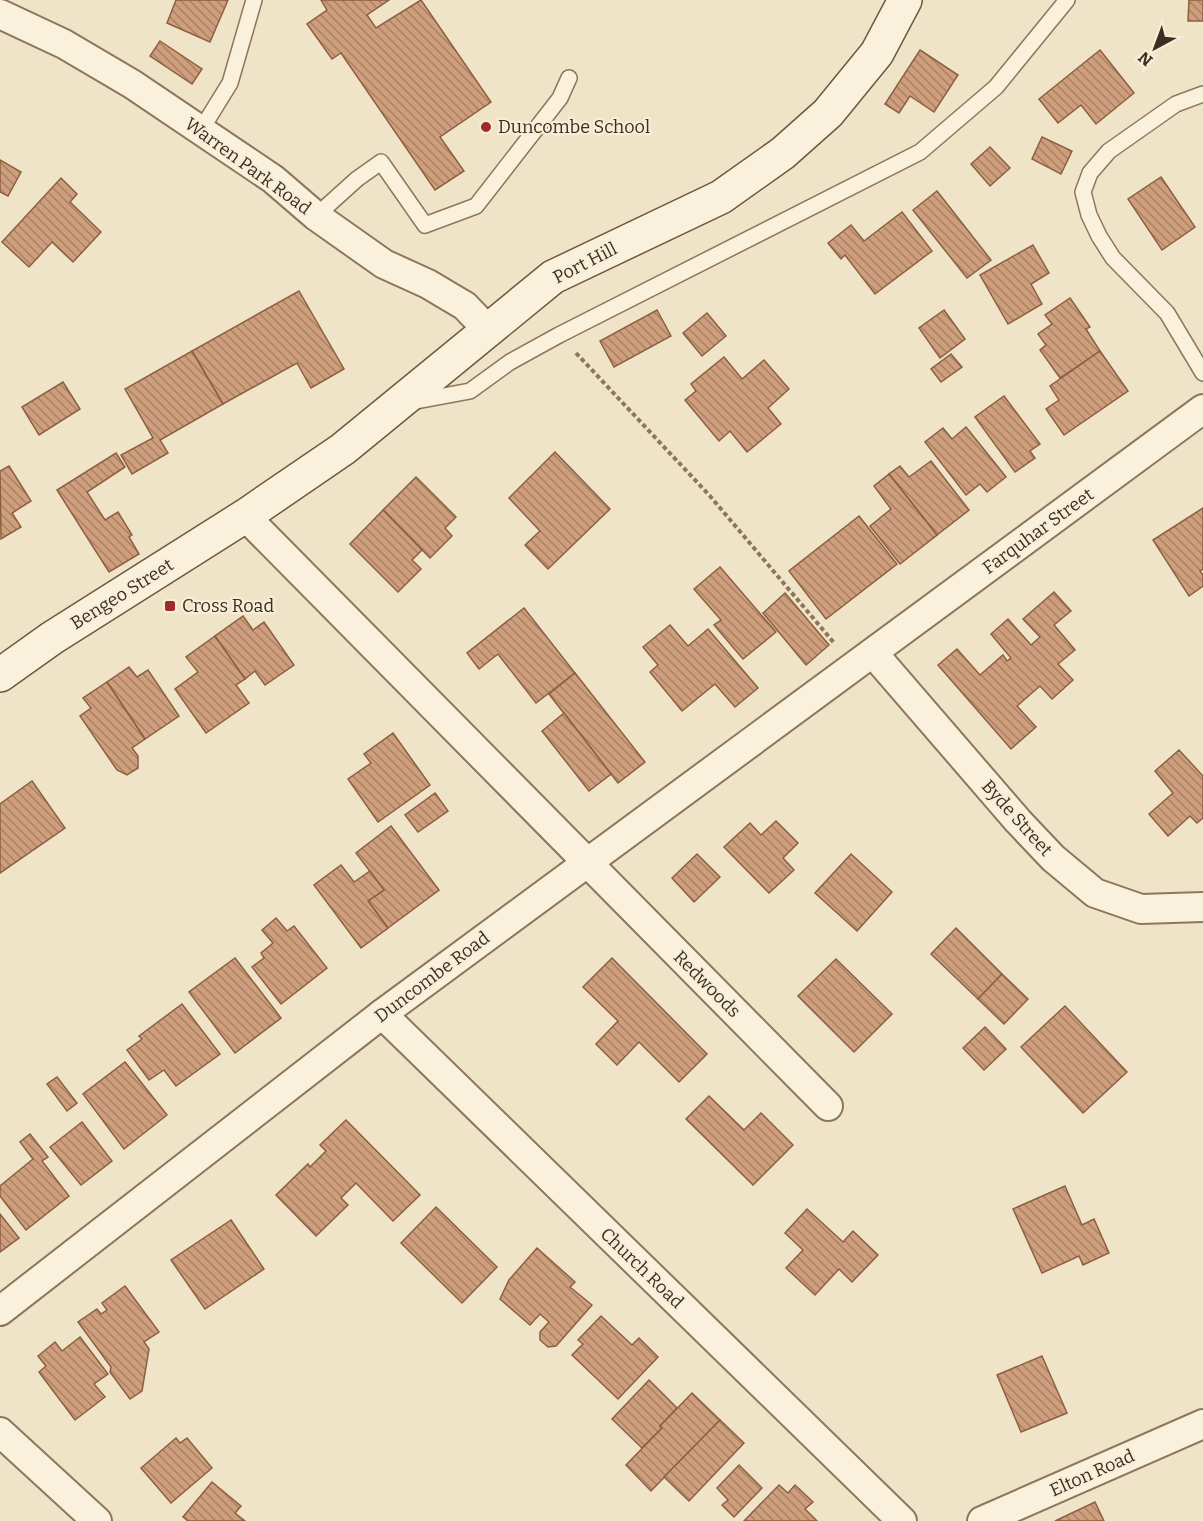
<svg xmlns="http://www.w3.org/2000/svg" width="1203" height="1521" viewBox="0 0 1203 1521" font-family="Bitter,serif">
  <style>
    .building { fill: url(#building-back-hatch); stroke: #8d5f41; stroke-width: 1.5 }
    .lines { fill: none; stroke-linecap: round; stroke-linejoin: round }
    .service-casing { stroke: #8d765c; stroke-width: 18 }
    .minor-casing { stroke: #8d765c; stroke-width: 32 }
    .secondary-casing { stroke: #6f573f; stroke-width: 36 }
    .path { stroke: #8d765c; stroke-width: 4; stroke-dasharray: 4.5 3; stroke-linecap: butt }
    .service { stroke: #faf1dc; stroke-width: 15 }
    .minor { stroke: #faf1dc; stroke-width: 28 }
    .secondary { stroke: #faf1dc; stroke-width: 33 }
    .poi-dot { fill: #9e2a2b; stroke: #f7eed8; stroke-width: 2 }
    .labels { text-anchor: middle; dominant-baseline: central; stroke-width: 4.5; stroke-linejoin: round; paint-order: stroke }
    .poi-label { font-size: 18px; fill: #3d2e20; stroke: #f7eed8; text-anchor: start }
    .street-label { font-size: 18px; fill: #3d2e20; stroke: #f7eed8 }
  </style>
  <defs>
    <pattern id="building-back-hatch" width="6" height="6" patternUnits="userSpaceOnUse" patternTransform="scale(1.5)"><rect width="6" height="6" fill="#cf9f7d"/><path d="M-1 5l2 2M0 0l6 6M5-1l2 2" fill="none" stroke="#a98266"/></pattern>
  </defs>
  <rect width="100%" height="100%" fill="#f0e4c8"/>
  <g class="building">
    <path d="M176,0h52l-18,42 -43,-19z"/>
    <path d="M321,0h68l-22,15 9,13 45,-28 70,102 -51,35 24,34 -29,19 -94,-137 -9,6 -25,-35 20,-14z"/>
    <path d="M1189,0h14v21h-15z"/>
    <path d="M160,41l42,28 -10,15 -42,-28z"/>
    <path d="M920,50l38,25 -24,37 -24,-16 -11,17 -14,-9z"/>
    <path d="M1100,50l34,43 -38,31 -15,-19 -23,18 -19,-24z"/>
    <path d="M1042,137l30,14 -11,23 -29,-15z"/>
    <path d="M990,147l20,21 -20,18 -19,-22z"/>
    <path d="M0,160l21,12 -13,24 -8,-4z"/>
    <path d="M1161,177l34,50 -33,23 -34,-51z"/>
    <path d="M61,178l16,16 -7,8 31,30 -28,30 -21,-20 -23,25 -27,-25z"/>
    <path d="M937,191l54,69 -24,18 -54,-68z"/>
    <path d="M902,212l30,39 -57,43 -30,-39 -4,4 -13,-16 23,-18 13,16z"/>
    <path d="M1033,245l16,28 -18,11 11,20 -34,20 -28,-49z"/>
    <path d="M299,291l45,78 -33,19 -14,-25 -74,41 -31,-53z"/>
    <path d="M1070,298l20,29 -4,2 14,22 -40,27 -20,-28 6,-5 -8,-11 14,-10 -7,-9z"/>
    <path d="M657,310l14,26 -57,31 -14,-26z"/>
    <path d="M944,310l21,29 -25,19 -21,-30z"/>
    <path d="M707,313l19,23 -24,20 -19,-23z"/>
    <path d="M192,351l31,53 -63,36 8,13 -36,21 -11,-19 32,-17 -28,-49z"/>
    <path d="M1100,351l28,40 -64,44 -18,-26 13,-9 -9,-14z"/>
    <path d="M951,354l11,13 -21,15 -10,-13z"/>
    <path d="M724,357l18,22 22,-19 25,29 -21,19 13,16 -34,28 -17,-21 -11,10 -34,-41 11,-9 -5,-7z"/>
    <path d="M63,382l17,27 -41,26 -17,-28z"/>
    <path d="M1004,396l36,48 -10,7 5,7 -20,14 -40,-55z"/>
    <path d="M966,427l40,50 -19,15 -7,-8 -14,11 -41,-53 18,-14 9,11z"/>
    <path d="M555,452l55,57 -62,60 -23,-24 15,-14 -31,-33z"/>
    <path d="M116,453l9,14 -38,25 18,28 13,-8 14,23 -3,2 10,17 -30,18 -52,-82z"/>
    <path d="M931,461l38,49 -32,25 -48,-61 11,-8 9,11z"/>
    <path d="M9,466l22,35 -19,12 9,14 -20,12 -1,-68z"/>
    <path d="M889,474l48,61 -37,29 -30,-38 21,-17 -17,-23z"/>
    <path d="M416,477l40,40 -11,11 7,8 -22,22 -47,-48z"/>
    <path d="M1203,508v61l-3,2 3,4v11l-14,10 -36,-56z"/>
    <path d="M383,510l39,40 -10,10 9,9 -23,23 -48,-48z"/>
    <path d="M859,516l38,48 -71,55 -37,-48z"/>
    <path d="M720,567l56,65 -33,27 -29,-34 7,-5 -27,-31z"/>
    <path d="M1054,592l17,19 -17,14 21,25 -17,14 15,16 -21,19 -12,-13 -23,20 19,21 -25,22 -73,-84 19,-16 23,26 23,-20 4,6 4,-3 -20,-24 17,-15 23,26 9,-8 -17,-18z"/>
    <path d="M785,593l44,52 -23,20 -43,-52z"/>
    <path d="M524,608l51,65 -39,30 -38,-49 -19,15 -12,-16z"/>
    <path d="M243,616l10,14 11,-8 30,43 -29,20 -10,-14 -10,8 -30,-43z"/>
    <path d="M670,625l18,21 20,-17 50,59 -23,19 -20,-23 -33,27 -32,-39 8,-7 -15,-18z"/>
    <path d="M215,636l30,43 -9,6 13,18 -43,30 -31,-44 23,-17 -12,-15z"/>
    <path d="M129,667l8,10 11,-7 31,46 -34,23 -38,-57z"/>
    <path d="M575,673l70,89 -27,21 -69,-89z"/>
    <path d="M107,682l38,57 -13,9 6,8v12l-11,7 -10,-5 -37,-54 11,-8 -8,-10z"/>
    <path d="M564,713l47,61 -22,17 -47,-60z"/>
    <path d="M393,733l37,52 -52,37 -30,-43 23,-16 -7,-9z"/>
    <path d="M1179,750l24,26v42l-6,5 -7,-7 -22,20 -19,-22 24,-21 -18,-22z"/>
    <path d="M32,781l33,47 -65,45v-69z"/>
    <path d="M435,793l13,18 -30,21 -13,-17z"/>
    <path d="M776,821l22,22 -15,15 11,12 -25,23 -45,-46 26,-24 11,12z"/>
    <path d="M391,826l48,64 -51,38 -20,-27 16,-11 -28,-37z"/>
    <path d="M697,854l23,23 -26,25 -22,-24z"/>
    <path d="M851,854l41,38 -35,39 -42,-38z"/>
    <path d="M341,865l13,17 16,-11 14,19 -16,11 20,27 -27,20 -47,-63z"/>
    <path d="M276,918l11,13 7,-5 33,42 -46,36 -29,-37 12,-9 -3,-5 12,-10 -11,-13z"/>
    <path d="M956,928l46,46 -24,25 -47,-45z"/>
    <path d="M235,958l46,60 -46,35 -46,-61z"/>
    <path d="M612,958l95,96 -28,28 -40,-40 -22,23 -21,-21 22,-23 -35,-34z"/>
    <path d="M836,959l56,55 -38,38 -56,-56z"/>
    <path d="M1002,974l26,25 -24,25 -26,-25z"/>
    <path d="M182,1004l38,50 -44,32 -12,-16 -15,10 -22,-30 15,-11 -3,-3z"/>
    <path d="M1065,1006l62,66 -44,41 -62,-66z"/>
    <path d="M985,1027l21,22 -22,21 -21,-22z"/>
    <path d="M125,1062l42,53 -43,34 -41,-55z"/>
    <path d="M57,1077l20,26 -10,8 -20,-27z"/>
    <path d="M709,1096l35,34 17,-17 32,32 -40,40 -67,-66z"/>
    <path d="M346,1120l74,75 -27,26 -37,-38 -15,15 7,7 -32,31 -40,-41 32,-31 2,3 16,-16 -6,-6z"/>
    <path d="M82,1122l30,39 -31,24 -31,-38z"/>
    <path d="M30,1134l18,23 -6,4 27,35 -43,34 -26,-34v-10l33,-27 -13,-17z"/>
    <path d="M1065,1186l17,39 12,-6 15,34 -26,12 -4,-9 -37,17 -29,-64z"/>
    <path d="M436,1207l61,60 -35,36 -61,-60z"/>
    <path d="M807,1209l36,33 10,-11 25,24 -26,27 -13,-13 -24,26 -29,-27 17,-18 -18,-17z"/>
    <path d="M0,1214l19,24 -19,14z"/>
    <path d="M231,1220l33,49 -59,40 -34,-49z"/>
    <path d="M537,1248l38,34 -5,5 22,18 -36,41 -8,1 -8,-7v-8l9,-10 -9,-8 -10,11 -30,-26 9,-19z"/>
    <path d="M125,1286l34,46 -15,10 5,7 -7,42 -12,8 -20,-27 1,-5 -33,-45 19,-13 4,5 6,-4 -5,-7z"/>
    <path d="M601,1316l31,29 7,-7 19,19 -40,42 -46,-44 11,-11 -5,-4z"/>
    <path d="M80,1337l28,37 -14,10 11,13 -30,23 -36,-48 7,-6 -8,-10 17,-14 7,9z"/>
    <path d="M1042,1356l25,57 -46,19 -24,-57z"/>
    <path d="M649,1380l28,28 -17,18 2,2 -20,20 -30,-29z"/>
    <path d="M692,1393l28,27 -69,71 -25,-26 36,-37 -2,-2z"/>
    <path d="M720,1420l24,23 -55,58 -25,-24z"/>
    <path d="M176,1438l4,5 7,-5 25,30 -41,35 -30,-35z"/>
    <path d="M739,1465l23,23 -28,29 -12,-12 6,-5 -11,-12z"/>
    <path d="M212,1482l29,24 -6,7 10,8h-57l-5,-4z"/>
    <path d="M779,1485l9,8 7,-8 18,17 -8,7 12,12h-73z"/>
    <path d="M1095,1502l9,19h-49z"/>
  </g>
  <g class="lines">
    <defs>
      <g id="service">
        <path d="M1203,94l-27,10 -67,47 -19,22 -7,19 6,23 10,21 14,22 54,55 36,60"/>
        <path d="M201,130l29,-47 24,-83"/>
        <path d="M316,216l41,-37 24,-17 44,63 51,-19 84,-108 9,-20"/>
        <path d="M411,402l59,-11 40,-29 49,-27 361,-183 76,-65 71,-87"/>
      </g>
      <g id="minor">
        <path d="M0,14l64,30 68,40 141,95 43,37 68,48 44,20 37,22 22,23"/>
        <path d="M245,516l583,590"/>
        <path d="M873,653l145,168 35,37 42,35 46,16 62,-2"/>
        <path d="M382,1014l520,507"/>
        <path d="M0,1311l382,-297 821,-605"/>
        <path d="M0,1432l97,89"/>
        <path d="M982,1521l221,-97"/>
      </g>
      <path id="secondary" d="M0,675l52,-37 193,-122 98,-67 210,-172 168,-80 62,-44 45,-40 49,-60 28,-53"/>
    </defs>
    <use href="#service" class="service-casing"/>
    <use href="#minor" class="minor-casing"/>
    <use href="#secondary" class="secondary-casing"/>
    <path class="path" d="M576,353l134,143 125,148"/>
    <use href="#service" class="service"/>
    <use href="#minor" class="minor"/>
    <use href="#secondary" class="secondary"/>
  </g>
  <g class="poi-dot">
    <circle cx="486" cy="127" r="6"/>
    <rect x="164" y="600" width="12" height="12" rx="3"/>
  </g>
  <g class="labels">
    <g class="poi-label">
      <text x="498" y="127">Duncombe School</text>
      <text x="182" y="606">Cross Road</text>
    </g>
    <g class="street-label">
      <text transform="translate(248 166) rotate(36)">Warren Park Road</text>
      <text transform="translate(585 263) rotate(-27)">Port Hill</text>
      <text transform="translate(1038 531) rotate(-36)">Farquhar Street</text>
      <text transform="translate(122 594) rotate(-32)">Bengeo Street</text>
      <text transform="translate(1017 818) rotate(48)">Byde Street</text>
      <text transform="translate(432 977) rotate(-37)">Duncombe Road</text>
      <text transform="translate(707 984) rotate(45)">Redwoods</text>
      <text transform="translate(642 1268) rotate(44)">Church Road</text>
      <text transform="translate(1092 1473) rotate(-24)">Elton Road</text>
    </g>
  </g>
  <g transform="translate(1155 48) rotate(221)" stroke="#f7eed8" stroke-width="4.5" paint-order="stroke">
  <path d="M0-4.5L10 22L0 15L-10 22Z" fill="#3d2e20"/>
  <text y="-9" font-size="16" font-weight="bold" text-anchor="middle" fill="#3d2e20">N</text>
  </g>
</svg>
